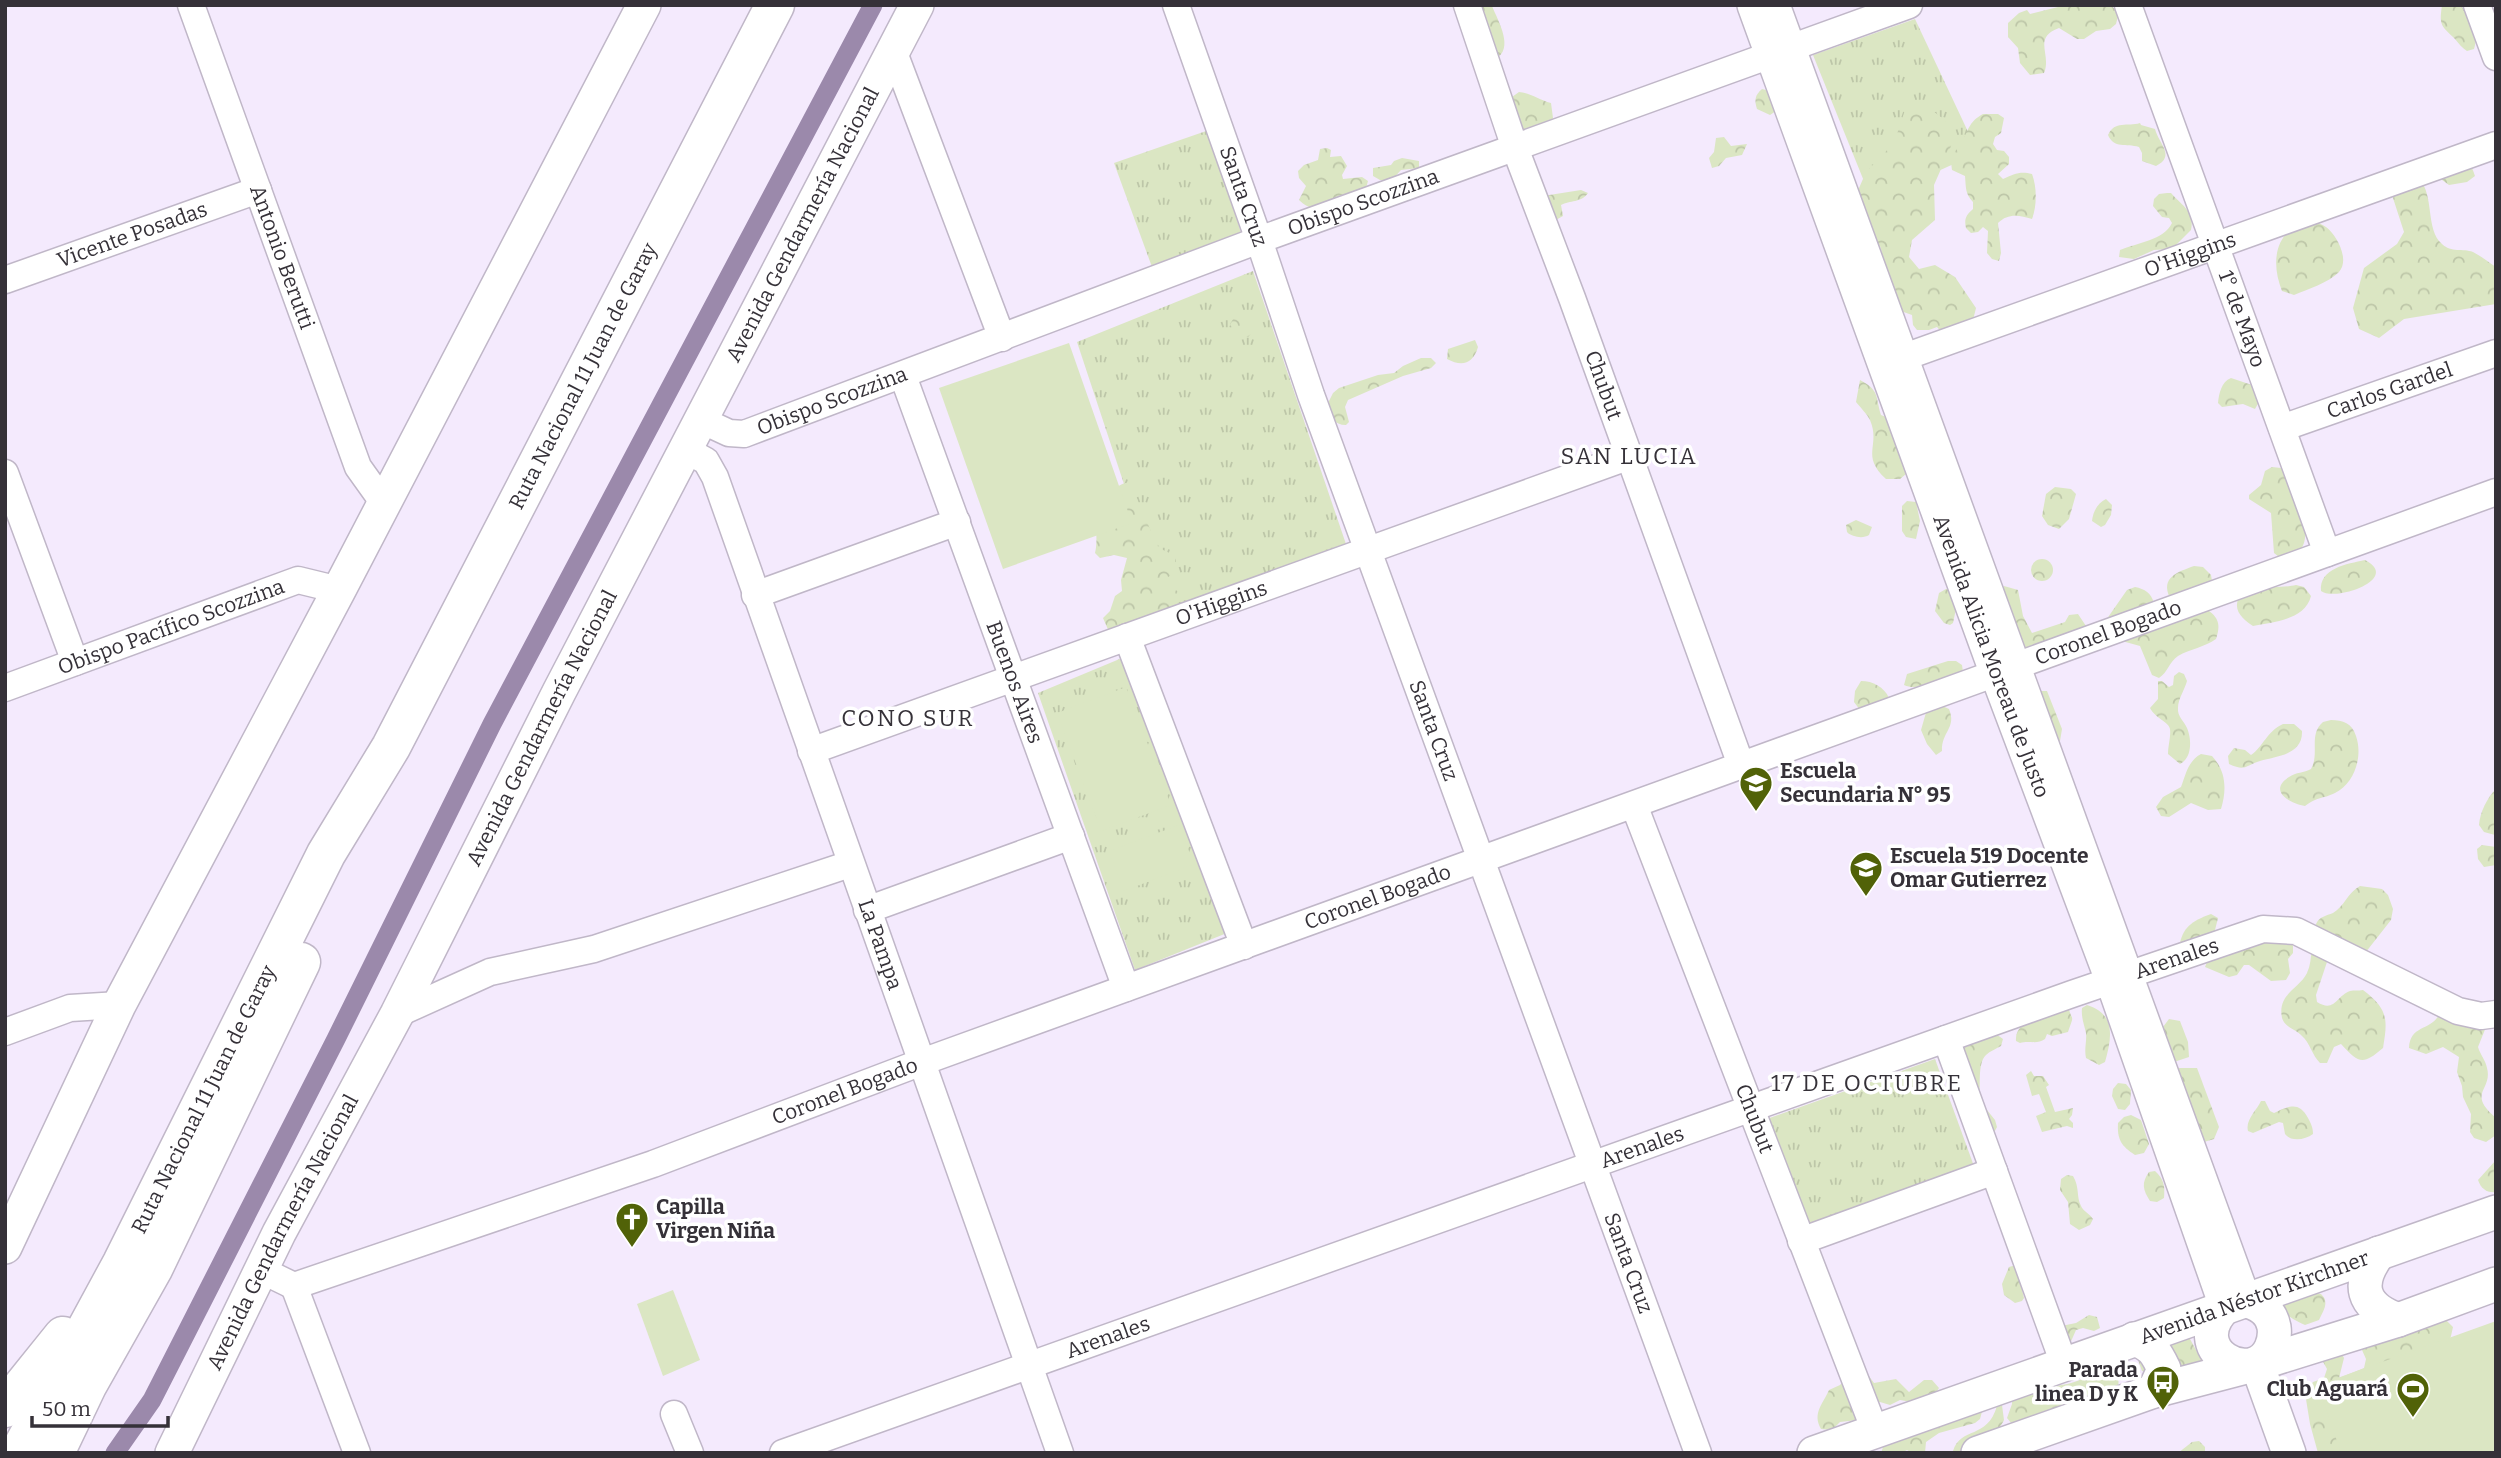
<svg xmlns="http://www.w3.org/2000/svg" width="2501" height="1458" viewBox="0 0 2501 1458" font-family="Bitter,serif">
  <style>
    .grass { fill: url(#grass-tufts) }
    .forest { fill: url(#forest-crowns) }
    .pitch { fill: #dbe6c3 }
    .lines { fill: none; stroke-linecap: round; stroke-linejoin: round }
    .canal { stroke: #9b89ab; stroke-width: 19 }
    .minor-casing { stroke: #c0b7c8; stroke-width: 29 }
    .major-casing { stroke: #c0b7c8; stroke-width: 36 }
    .highway-casing { stroke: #c0b7c8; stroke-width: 41 }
    .minor { stroke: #fff; stroke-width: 26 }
    .major { stroke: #fff; stroke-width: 33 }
    .highway { stroke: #fff; stroke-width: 38 }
    .labels { text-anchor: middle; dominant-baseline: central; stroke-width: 7; stroke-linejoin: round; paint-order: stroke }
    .street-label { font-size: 21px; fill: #353138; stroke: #fff }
    .poi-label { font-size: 21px; font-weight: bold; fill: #353138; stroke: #fff; text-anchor: start }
    .neighbourhood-label { font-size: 23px; letter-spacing: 2px; fill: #353138; stroke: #fff }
  </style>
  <defs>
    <pattern id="grass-tufts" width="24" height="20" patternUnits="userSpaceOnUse" patternTransform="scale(1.75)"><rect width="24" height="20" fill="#dbe6c3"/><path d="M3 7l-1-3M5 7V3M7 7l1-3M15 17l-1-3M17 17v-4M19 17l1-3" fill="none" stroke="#bdc6a8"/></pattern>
    <pattern id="forest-crowns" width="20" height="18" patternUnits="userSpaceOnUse" patternTransform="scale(1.75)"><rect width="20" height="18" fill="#dbe6c3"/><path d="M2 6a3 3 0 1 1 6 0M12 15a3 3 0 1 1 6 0" fill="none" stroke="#bdc6a8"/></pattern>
  </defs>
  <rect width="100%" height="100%" fill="#f4eafd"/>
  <g class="grass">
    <path d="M1915,19l63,134 -106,48 -59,-146z"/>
    <path d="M1209,130l33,106 -90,31 -38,-104z"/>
    <path d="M1253,271l94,276 -180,67 -90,-272z"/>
    <path d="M1122,658l105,275 -92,37 -97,-277z"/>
    <path d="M1935,1059l40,110 -172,60 -39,-109z"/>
  </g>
  <g class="forest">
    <path d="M1470,5l22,1c6,15 23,43 3,53z"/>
    <path d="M2066,5h44l5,4 3,7 -2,8 -6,5 -14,2 -12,8h-7l-18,-11c-27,10 -7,26 -15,45l-14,2 -10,-12 -2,-15 -10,-11v-14l11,-10 8,-3 3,4z"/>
    <path d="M2442,5h19c7,13 19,30 13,44l-7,2c-5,-3 -8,-7 -12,-12 -14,-14 -16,-13 -13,-34z"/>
    <path d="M1762,89l8,2 6,20 -6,4 -13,-6c-3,-9 -2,-14 5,-20z"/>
    <path d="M1519,92c12,1 20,8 32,11l2,15 -4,6 -29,7 -10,-19 2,-15z"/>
    <path d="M1919,105c15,5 31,16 36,32l-21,48 1,35 -23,20 -3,17 10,12 16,-4 20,12 21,31 -3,12 -30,14 -6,-7 -8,3h-12l-4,-5 -1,-10 -14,-5 -19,-50 3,-7 -2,-7 -10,-3 -14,-48 10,-23 28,-29 11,-33z"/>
    <path d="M1983,114h15l6,4 -3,15 -6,4 -2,7 4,6 7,1 5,6v7l-11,10 5,5c11,-5 17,-8 29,-5 5,13 5,32 0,45 -13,-4 -24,-6 -34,4l3,30 -2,8 -7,-2 -5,-6 1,-22 -5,-4 -5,5 -7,1 -5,-5c-2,-9 0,-13 7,-19v-7c-8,-8 -7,-15 -8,-26l-13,-6c-3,-19 4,-16 11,-30 6,-12 7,-19 20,-26z"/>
    <path d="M2140,123l1,2 14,4c4,15 21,27 1,37l-14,-5v-8l-3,-6c-13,-4 -25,2 -31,-12 7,-15 19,-8 32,-12z"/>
    <path d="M1724,137l7,9 16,-2 -5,11 -16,3 -7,8 -7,2 -3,-10 5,-6 2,-14z"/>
    <path d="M1327,148l4,2 -1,7 11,-1 6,10 -5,9 1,4 19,-2 6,4 -2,7c-10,5 -22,5 -32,10 -14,7 -19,17 -35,2l7,-14 -7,-8 -1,-7 6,-6 14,-5 2,-11z"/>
    <path d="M1402,158l17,3v7l-18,2 -10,11 -11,-1 -7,-4v-8l18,-3 3,-4z"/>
    <path d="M2471,165l4,11 -8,6 -18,3 -11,-8z"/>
    <path d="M2419,178c16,19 6,51 23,66 9,9 21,4 31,8 8,4 15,10 23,15v37l-92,15 -25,19 -20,-9 -6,-21 11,-40 33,-24 7,-12 -11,-34 6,-14z"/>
    <path d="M1581,190l7,3c-7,10 -18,7 -27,12l2,11 -9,5 -11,-25z"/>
    <path d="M2167,193h4c11,13 24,18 20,37l-16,16 -6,3 -15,1 -20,9 -15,-2 1,-7c17,-7 44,-10 52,-27l-3,-5 -7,-1 -9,-11 1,-7 5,-5z"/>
    <path d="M2311,221c5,1 11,3 15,6 11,8 24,33 13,45 -11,11 -31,17 -45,23l-12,-4c-12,-30 -7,-63 29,-70z"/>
    <path d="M1237,318l10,2 4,6v8l-3,3 -7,-1 -11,-11 3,-6z"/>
    <path d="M1475,340l3,7c-5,17 -16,20 -31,12l1,-10z"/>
    <path d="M1421,358h10l5,5 -5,5 -28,8 -55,24 -3,7 4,15 -3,3c-12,0 -16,-8 -20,-18l7,-14 6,-5 39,-13 16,-2 9,-7z"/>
    <path d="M2231,378l24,8 5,14 -5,9 -12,-5 -21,3 -4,-4c1,-9 3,-21 13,-25z"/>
    <path d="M1860,380c20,11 15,15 21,35l7,3 19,42 -1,14 -6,5h-14c-26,-24 -5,-33 -16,-59 -3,-6 -10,-13 -14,-18z"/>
    <path d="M2272,467l9,1c12,14 29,56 23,75 -2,5 -5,10 -8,15l-13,2 -9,-7 -3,-40 -22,-14v-4l12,-10 4,-14z"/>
    <path d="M1130,482l25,59 6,8 15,7v16l-11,7 14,14 -1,10 -11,18 -57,13 -7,-16 7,-7 5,-15 7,-5 -1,-11 6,-22 -13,-3 -14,3 -5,-5c3,-12 0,-23 2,-35 3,-16 16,-34 33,-36z"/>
    <path d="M2055,487l16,2 5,5 -7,25 -10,10 -11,-4 -6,-9 4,-22z"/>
    <path d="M2106,499l6,6 -1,10 -6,10 -4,2 -9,-6c1,-10 6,-18 14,-22z"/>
    <path d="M1907,501l9,1 4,19 -4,18 -10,-2 -4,-6v-25z"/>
    <path d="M1856,520l16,7 -3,8c-6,4 -17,2 -22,-3l-1,-7z"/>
    <circle cx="2042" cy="570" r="11"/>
    <path d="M2365,560c37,19 -30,42 -44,31 -2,-23 26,-27 44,-31z"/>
    <path d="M2194,566l9,1 8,8 2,12 -43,11c-10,-21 8,-26 24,-32z"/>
    <path d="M2296,585l8,2 7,9c-6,24 -38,26 -58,30 -7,-5 -17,-12 -16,-22 1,-20 44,-15 59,-19z"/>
    <path d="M2004,586l14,4 5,26 9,17 33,-11 4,-7 9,-1 10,15 -58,40 -35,-74z"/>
    <path d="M2135,587c10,2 16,6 19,16l52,6c13,8 15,16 10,30 -11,8 -26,10 -38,17 -9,6 -10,16 -19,22l-7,-3 -12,-29 -29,-8 -7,-15 23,-33z"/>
    <path d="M1946,589l6,2 5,13 -4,19 -3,2 -6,-2 -9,-12 4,-18z"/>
    <path d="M1948,661h8l6,4 1,7 -19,16c-19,-14 -22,5 -40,-3l3,-11z"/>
    <path d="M2179,672l5,2 3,7c-2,8 -9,18 -9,27 -1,8 6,13 9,20 5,12 5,30 -7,36l-12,-10c0,-8 3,-18 2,-25 -1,-7 -15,-11 -20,-21l8,-9v-18h4l7,6 4,-2 1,-9z"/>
    <path d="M1861,681c12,0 23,6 28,17l-29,12 -6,-8 1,-11z"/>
    <path d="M2039,691h8l15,38 -2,12 -10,5z"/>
    <path d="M1936,703l13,6c8,19 -8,23 -7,42l-6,4 -9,-11 -6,-14 6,-21z"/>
    <path d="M2331,720c12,0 21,3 25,16 7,20 -1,47 -21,57 -12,6 -16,3 -30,13 -14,-2 -38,-15 -16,-29 7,-5 15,-4 22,-8 9,-16 -3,-34 12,-47z"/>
    <path d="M2283,724h11l8,7c1,24 -25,25 -42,30 -14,4 -14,11 -31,3l-1,-8 6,-8 11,2 6,5c12,-8 16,-24 32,-31z"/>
    <path d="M2201,754l11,2c14,15 15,33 9,53l-13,1 -17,-7 -22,14 -8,-1 -5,-9 7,-10 18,-10c5,-13 7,-26 20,-33z"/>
    <path d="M2496,789v45l-1,1 -11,-3 -5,-7c1,-13 8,-27 17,-36z"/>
    <path d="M2482,845l14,2v18l-12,2 -6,-8 -1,-10z"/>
    <path d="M2360,886l22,3 6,6 5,14 -2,11 -29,37 -34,2 -12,36 1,7c18,11 19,-6 33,-11 4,-1 8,0 13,-1 25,19 25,29 20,58 -21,18 -24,15 -42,-4l-7,3 -7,16h-7c-8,-8 -10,-20 -18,-27 -6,-7 -17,-8 -20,-18 -5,-24 18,-30 25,-45 7,-15 2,-33 9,-49 4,-8 10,-8 17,-11 11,-6 15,-21 27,-27z"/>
    <path d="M2211,914l7,4 -6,24 -33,6c3,-21 13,-27 32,-34z"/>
    <path d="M2288,937l5,9v7l-5,6 2,14 -4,7 -15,1 -22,-16h-5l-7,10 -8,2 -24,-10 2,-5 21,-13z"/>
    <path d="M2087,1005c29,9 25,32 18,57l-6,3 -13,-7c-2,-9 1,-17 0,-25 -2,-9 -5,-16 -4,-25z"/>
    <path d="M2068,1006c4,17 7,6 0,26l-16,4 -5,-2 -2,5c-8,6 -16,1 -25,4l-4,-2c-2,-23 35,-29 52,-35z"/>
    <path d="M2439,1015l47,12 -8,20c2,7 8,14 9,21 6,22 -21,25 9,50v17l-10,7 -12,-4 -4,-6 1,-18 -8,-17 -1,-11 -5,-14 2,-15 -16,-10 -17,7 -17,-6c1,-23 21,-17 30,-33z"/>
    <path d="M2169,1019l11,2 8,21 1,15 -15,5 -14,-31z"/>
    <path d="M1996,1034l7,5 -2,7c-5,3 -11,5 -15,9 -9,8 -5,33 -7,45l16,20 2,7 -7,13 -7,2c-11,-6 -9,-14 -7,-25l-8,-12 -1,-15 -12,-27v-7l4,-6z"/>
    <path d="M2179,1068h18l22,59 -5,12 -20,6 -24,-64z"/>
    <path d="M2031,1071l3,5h9l6,9 -3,2 9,25 18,-4 -1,7 -3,4 4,4v5l-6,-2 -25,6 -6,-16 10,-4 -7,-18 -7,2 -6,-21z"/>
    <path d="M2118,1083l8,1 5,6 -1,14 -5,6 -7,-1 -6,-13 1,-7z"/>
    <path d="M2261,1101h4l5,10 4,2c15,-7 25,-12 34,5 3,6 5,9 5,16 -8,6 -22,8 -28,0l-2,-11 -4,-1 -26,11 -5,-2c-3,-11 9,-21 13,-30z"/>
    <path d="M2131,1115l10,5 8,24 -5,9 -9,2c-14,-9 -18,-16 -17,-32l6,-6z"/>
    <path d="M2496,1160v32c-9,1 -15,-3 -18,-12z"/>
    <path d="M2155,1171c9,8 10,15 9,27l-7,4 -7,-1c-7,-11 -9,-18 -1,-29z"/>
    <path d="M2067,1175l6,1c7,12 3,20 8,30 2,5 9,8 12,13l-3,6 -11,5 -9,-6 -2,-22 -8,-12 1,-11z"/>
    <path d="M2034,1244l4,6v4l-20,19 6,25 -2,3 -7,2 -11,-8 -2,-11 7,-17 7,-2z"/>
    <path d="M2277,1286l44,8c9,8 2,17 -2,26l-14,5c-23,-11 -25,-14 -28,-39z"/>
    <path d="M2089,1315l8,2 3,11 -6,3 -11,-3 -7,2 -7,16 -8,-20 15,-3z"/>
    <path d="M2446,1320l7,7 -2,9 -42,117h-91l-8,-29 -5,-31 8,-11 11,-4 3,-9 -6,-11 17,-12 6,12 -5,20 25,-10 2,-9 -4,-9 3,-10z"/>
    <path d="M2183,1326l20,37 -54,10 -7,-2 -4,-11z"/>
    <path d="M2113,1363c9,20 6,23 -2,42l-99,19 -5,-6 5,-14v-15c19,-2 69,0 79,-18z"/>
    <path d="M1860,1364l14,19 22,-4 13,13 15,-12h8l7,8 -4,6 -24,8 -11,-2 -10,5 -10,-3 -8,1 -14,17 -18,2 -8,8 -11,-1c-9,-16 2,-25 8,-39l11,-5z"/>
    <path d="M1984,1404l-4,15 -5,4 -36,10 -13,9 -1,11h-13l-5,-3 -6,3h-20l4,-12z"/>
    <path d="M2002,1405l2,15c-6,14 -35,36 -51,31 8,-25 34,-11 44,-45z"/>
    <path d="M2199,1441l6,6v6h-27l14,-11z"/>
  </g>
  <g class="pitch">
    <path d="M1069,343l63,180 -129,46 -64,-181z"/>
    <path d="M1126,687l45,118 -70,26 -44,-118z"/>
    <path d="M1179,825l15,39 -70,27 -15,-40z"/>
    <path d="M673,1290l27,70 -37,16 -26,-72z"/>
    <path d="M2496,1321v132h-155l-23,-68z"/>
  </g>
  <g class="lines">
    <path class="canal" d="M115,1453l37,-53 184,-361 156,-315 381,-719"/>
    <defs>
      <g id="minor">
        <path id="s1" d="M191,5l167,462 25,35"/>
        <path id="s2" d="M1176,5l83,235 52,155 387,1058"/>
        <path id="s3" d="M1467,5l48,143 57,150 169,467"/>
        <path id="s4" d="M2128,5l199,548"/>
        <path d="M2477,5l19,52"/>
        <path d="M893,50l109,288"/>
        <path id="s5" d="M5,280l253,-90"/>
        <path id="s6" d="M1885,364l611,-219"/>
        <path id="s7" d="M903,376l223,612"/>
        <path id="s8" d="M701,420l28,13 15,1 515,-194 650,-235"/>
        <path id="s9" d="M2282,428l214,-75"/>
        <path id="s10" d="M686,450l20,11 9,16 345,976"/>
        <path d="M5,473l70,189"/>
        <path d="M755,595l202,-73"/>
        <path d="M1127,637l117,309"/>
        <path id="s11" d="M5,688l293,-108 41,10"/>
        <path id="s12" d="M811,751l819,-295"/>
        <path id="s13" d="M1634,805l241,626"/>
        <path d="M867,910l204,-74"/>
        <path d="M397,1014l93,-42 104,-23 256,-85"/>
        <path d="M5,1032l65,-24 49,-3"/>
        <path d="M1946,1039l118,325"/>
        <path d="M1801,1241l193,-70"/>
        <path id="s14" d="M261,1270l33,16 359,-122 269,-102 1574,-570"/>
        <path d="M294,1286l63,167"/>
        <path d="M674,1414l16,39"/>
        <path id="s15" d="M783,1453l1289,-459 191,-65 33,2 162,80 23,5 15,-2"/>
      </g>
      <g id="major">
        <path id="s16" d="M1754,5l243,669 115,306 114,326c-45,44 27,83 45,42 3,-7 4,-14 3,-21 -3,-17 -16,-23 -30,-27l-471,-1295"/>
        <path d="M5,1247l114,-242 220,-415 305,-585"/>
        <path d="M2379,1253c-23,31 -18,53 19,67"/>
        <path d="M2134,1339c18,6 22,13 30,30l-10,22"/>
        <path d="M2257,1364l32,89"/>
        <path id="s17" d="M172,1453l107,-220 118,-219 162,-322 358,-687"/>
        <path id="s18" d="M1814,1453l682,-241"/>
        <path d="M1978,1453l176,-62 103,-27 141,-44 98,-36"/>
      </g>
      <g id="highway">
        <path d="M5,1408l58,-72"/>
        <path id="s19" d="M19,1453l103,-190 204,-409 65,-107 384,-742"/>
        <path d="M55,1453l32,-67 66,-117 148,-307"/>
      </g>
    </defs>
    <use href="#minor" class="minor-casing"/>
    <use href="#major" class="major-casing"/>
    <use href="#highway" class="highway-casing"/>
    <use href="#minor" class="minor"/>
    <use href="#major" class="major"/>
    <use href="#highway" class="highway"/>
  </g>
  <defs>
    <symbol id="school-pin" viewBox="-11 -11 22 30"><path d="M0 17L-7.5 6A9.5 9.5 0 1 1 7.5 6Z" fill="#516208" stroke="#fff"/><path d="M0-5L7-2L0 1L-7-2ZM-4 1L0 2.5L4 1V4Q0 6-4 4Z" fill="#fff"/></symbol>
    <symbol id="church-pin" viewBox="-11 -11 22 30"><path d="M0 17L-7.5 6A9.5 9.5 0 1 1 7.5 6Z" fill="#516208" stroke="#fff"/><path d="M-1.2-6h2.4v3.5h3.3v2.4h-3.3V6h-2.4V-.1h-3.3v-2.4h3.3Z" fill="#fff"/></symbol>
    <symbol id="bus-pin" viewBox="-11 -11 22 30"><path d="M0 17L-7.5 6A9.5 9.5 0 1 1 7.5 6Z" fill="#516208" stroke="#fff"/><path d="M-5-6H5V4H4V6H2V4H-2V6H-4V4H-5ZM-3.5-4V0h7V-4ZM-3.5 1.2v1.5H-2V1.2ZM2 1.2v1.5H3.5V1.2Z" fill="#fff"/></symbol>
    <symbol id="stadium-pin" viewBox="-11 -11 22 30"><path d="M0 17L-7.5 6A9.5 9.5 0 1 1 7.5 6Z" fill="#516208" stroke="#fff"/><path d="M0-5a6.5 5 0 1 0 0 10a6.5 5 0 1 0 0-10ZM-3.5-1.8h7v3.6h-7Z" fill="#fff"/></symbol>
  </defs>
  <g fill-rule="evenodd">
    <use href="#school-pin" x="1737" y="764" width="38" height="52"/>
    <use href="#school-pin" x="1847" y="849" width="38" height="52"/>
    <use href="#church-pin" x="613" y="1200" width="38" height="52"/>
    <use href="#bus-pin" x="2144" y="1363" width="38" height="52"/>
    <use href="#stadium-pin" x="2394" y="1370" width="38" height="52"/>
  </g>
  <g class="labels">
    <g class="street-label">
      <text stroke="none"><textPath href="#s2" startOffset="203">Santa Cruz</textPath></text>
      <text stroke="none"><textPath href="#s8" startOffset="707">Obispo Scozzina</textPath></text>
      <text stroke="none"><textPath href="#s17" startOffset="1381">Avenida Gendarmería Nacional</textPath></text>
      <text stroke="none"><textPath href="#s5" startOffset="135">Vicente Posadas</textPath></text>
      <text stroke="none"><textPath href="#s6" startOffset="324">O'Higgins</textPath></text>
      <text stroke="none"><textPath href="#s1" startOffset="268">Antonio Berutti</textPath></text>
      <text stroke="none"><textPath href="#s4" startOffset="334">1° de Mayo</textPath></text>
      <text stroke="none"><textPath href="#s19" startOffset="1216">Ruta Nacional 11 Juan de Garay</textPath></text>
      <text stroke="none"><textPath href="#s3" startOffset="404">Chubut</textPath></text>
      <text stroke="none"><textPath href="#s9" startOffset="114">Carlos Gardel</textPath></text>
      <text stroke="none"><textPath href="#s8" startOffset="140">Obispo Scozzina</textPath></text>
      <text stroke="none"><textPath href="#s12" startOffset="436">O'Higgins</textPath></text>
      <text stroke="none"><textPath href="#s11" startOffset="177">Obispo Pacífico Scozzina</textPath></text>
      <text stroke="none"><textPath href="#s14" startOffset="1965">Coronel Bogado</textPath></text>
      <text stroke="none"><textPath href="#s16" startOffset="693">Avenida Alicia Moreau de Justo</textPath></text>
      <text stroke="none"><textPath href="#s7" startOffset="326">Buenos Aires</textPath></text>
      <text stroke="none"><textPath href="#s17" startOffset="814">Avenida Gendarmería Nacional</textPath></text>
      <text stroke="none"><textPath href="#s2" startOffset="770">Santa Cruz</textPath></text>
      <text stroke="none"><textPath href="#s14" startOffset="1188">Coronel Bogado</textPath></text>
      <text stroke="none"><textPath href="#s10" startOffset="537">La Pampa</textPath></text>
      <text stroke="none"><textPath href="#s15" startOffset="1479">Arenales</textPath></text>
      <text stroke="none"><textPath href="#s14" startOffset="621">Coronel Bogado</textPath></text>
      <text stroke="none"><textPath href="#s19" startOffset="399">Ruta Nacional 11 Juan de Garay</textPath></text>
      <text stroke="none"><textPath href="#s13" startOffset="336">Chubut</textPath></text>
      <text stroke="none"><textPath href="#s15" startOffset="912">Arenales</textPath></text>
      <text stroke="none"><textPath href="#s17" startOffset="247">Avenida Gendarmería Nacional</textPath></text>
      <text stroke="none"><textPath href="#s2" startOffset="1337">Santa Cruz</textPath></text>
      <text stroke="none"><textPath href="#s18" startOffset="467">Avenida Néstor Kirchner</textPath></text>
      <text stroke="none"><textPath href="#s15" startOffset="345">Arenales</textPath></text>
    </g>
    <g class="poi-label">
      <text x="1780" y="771">Escuela<tspan x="1780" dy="24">Secundaria N° 95</tspan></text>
      <text x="1890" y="856">Escuela 519 Docente<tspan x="1890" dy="24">Omar Gutierrez</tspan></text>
      <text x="656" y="1207">Capilla<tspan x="656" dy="24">Virgen Niña</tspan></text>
      <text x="2138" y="1370" text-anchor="end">Parada<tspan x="2138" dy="24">linea D y K</tspan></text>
      <text x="2388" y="1389" text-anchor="end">Club Aguará</text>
    </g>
    <g class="neighbourhood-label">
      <text x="1629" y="456">SAN LUCIA</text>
      <text x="908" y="718">CONO SUR</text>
      <text x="1867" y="1083">17 DE OCTUBRE</text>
    </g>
  </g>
  <rect width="2501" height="1458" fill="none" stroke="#353138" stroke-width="14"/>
  <path d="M32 1416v10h136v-10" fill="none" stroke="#353138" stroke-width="3.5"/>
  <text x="42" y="1416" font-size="21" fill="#353138" stroke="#ffffff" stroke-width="5" paint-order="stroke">50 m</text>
</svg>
